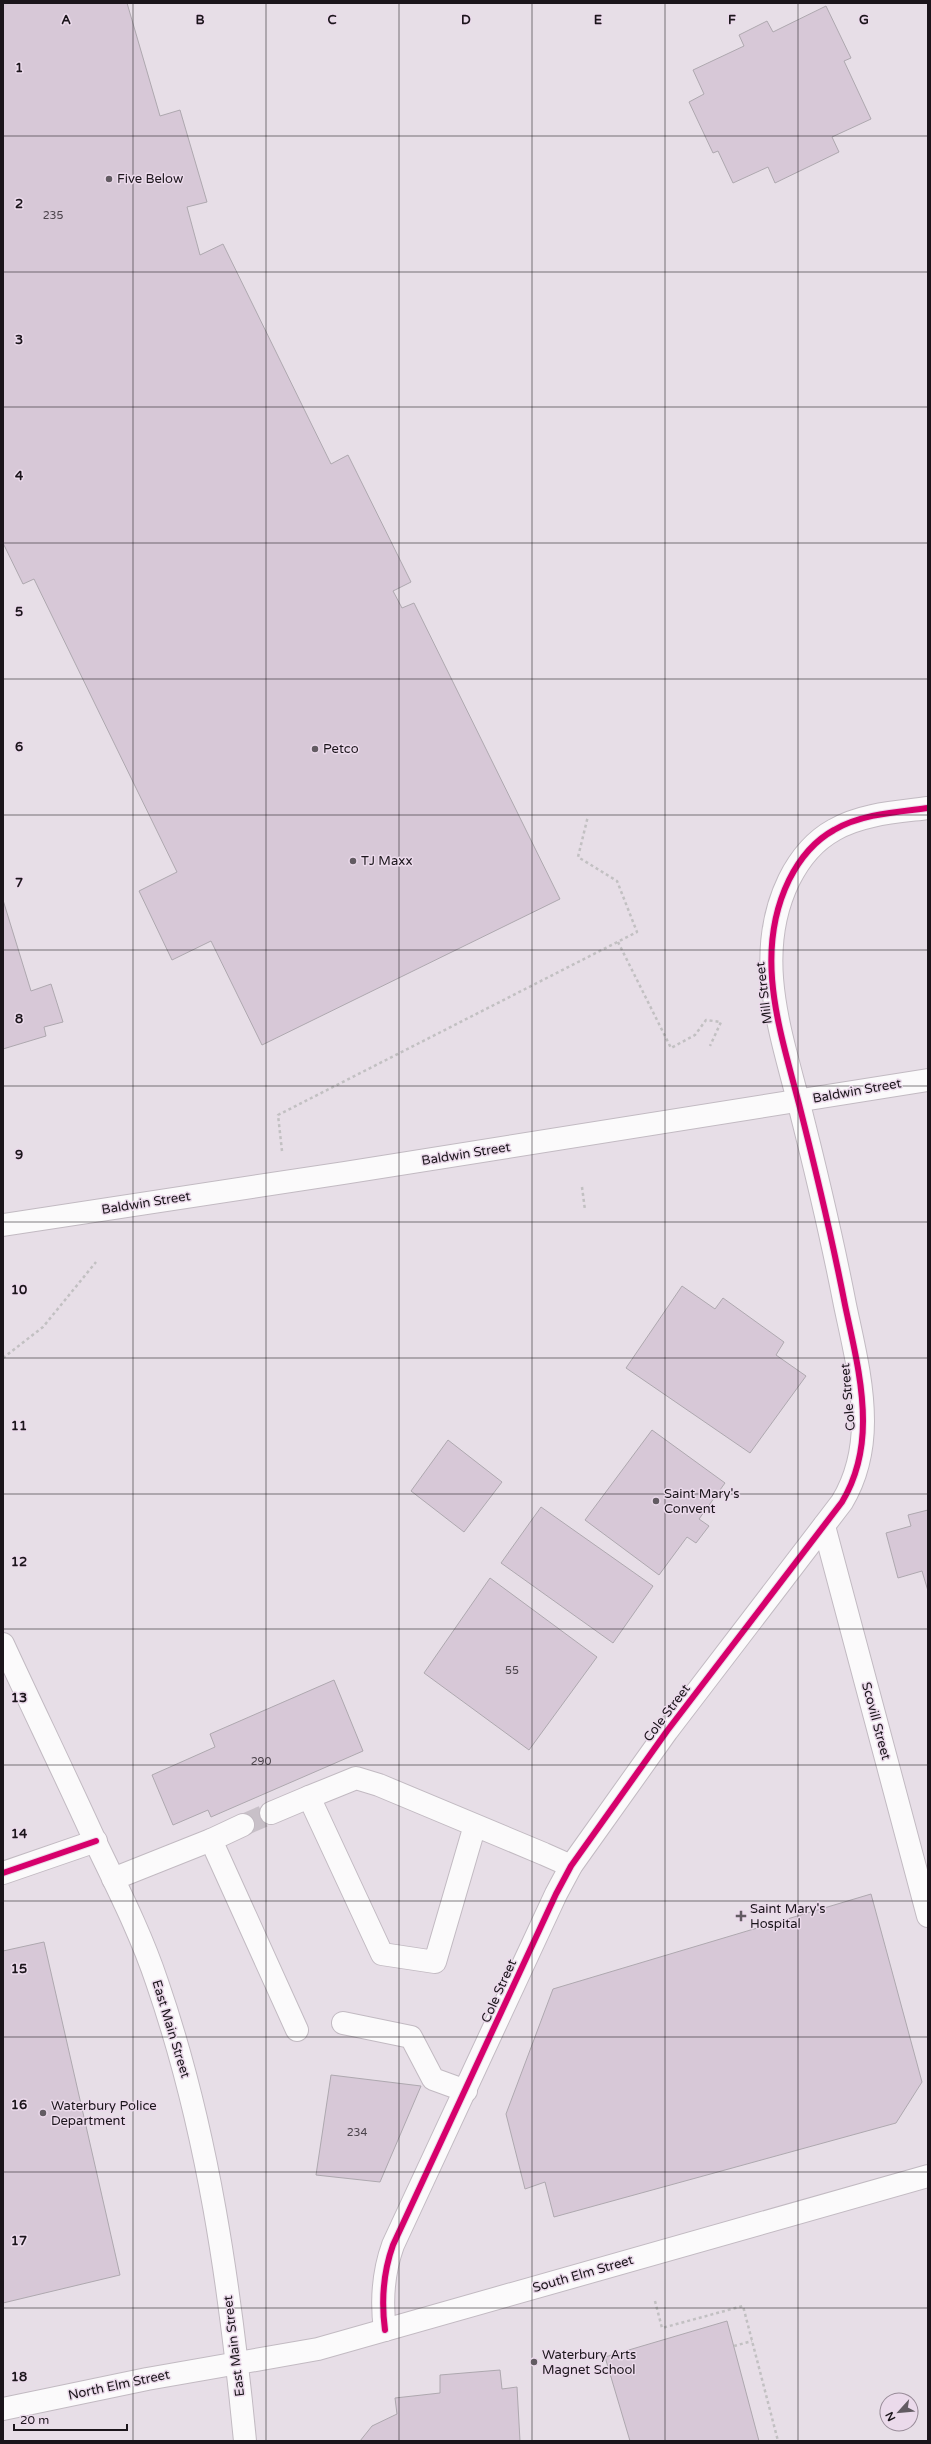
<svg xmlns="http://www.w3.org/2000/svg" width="931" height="2444" viewBox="0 0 931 2444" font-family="'Varela Round',sans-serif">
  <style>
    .building { fill: #d7c8d7; stroke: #aea8af }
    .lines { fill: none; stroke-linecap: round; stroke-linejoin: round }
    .minor-tunnel { stroke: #c8c0c8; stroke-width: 22; stroke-dasharray: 22 11; stroke-linecap: butt }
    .minor-casing { stroke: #c2bac2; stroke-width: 24 }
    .major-casing { stroke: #c2bac2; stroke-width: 24 }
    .path { stroke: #c2c0c2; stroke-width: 2.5; stroke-dasharray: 3 3; stroke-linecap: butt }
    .minor { stroke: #fbfafb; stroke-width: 22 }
    .major { stroke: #fbfafb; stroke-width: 22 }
    .cycleway-casing { stroke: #ebdaeb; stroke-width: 8 }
    .cycleway { stroke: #d6006c; stroke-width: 6 }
    .grid { fill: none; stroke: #1b151b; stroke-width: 1; stroke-opacity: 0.55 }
    .poi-dot { fill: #625b62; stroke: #ebdaeb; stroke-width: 1.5 }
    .labels { text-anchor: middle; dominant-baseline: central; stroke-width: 3; stroke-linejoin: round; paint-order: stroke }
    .number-label { font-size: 11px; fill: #4b434b }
    .poi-label { font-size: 13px; fill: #1b151b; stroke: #ebdaeb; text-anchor: start }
    .street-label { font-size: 13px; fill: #1b151b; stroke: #ebdaeb }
    .grid-label { font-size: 13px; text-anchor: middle; font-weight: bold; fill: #1b151b; stroke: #ebdaeb; stroke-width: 3; stroke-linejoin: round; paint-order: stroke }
  </style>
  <rect width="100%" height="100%" fill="#e7dee7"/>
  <g class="building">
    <path d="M3,3h124l33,113 20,-6 27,92 -20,5 13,48 23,-11 108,220 17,-9 63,127 -18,9 9,17 12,-5 146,296 -298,146 -51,-104 -39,19 -33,-69 38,-19 -143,-293 -11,5 -20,-41z"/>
    <path d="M826,6l25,52 -7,3 27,58 -39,18 7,15 -64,31 -7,-16 -35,16 -15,-32 -5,2 -24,-51 15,-8 -11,-24 51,-24 -5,-11 28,-14 6,11z"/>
    <path d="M3,900l28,91 20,-7 12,38 -19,5 2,9 -43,13z"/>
    <path d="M682,1286l33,23 8,-11 61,44 -8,13 30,21 -56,77 -124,-85z"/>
    <path d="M652,1430l73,53 -26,36 10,7 -13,17 -9,-6 -28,38 -74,-55z"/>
    <path d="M448,1440l54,42 -38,50 -53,-41z"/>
    <path d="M541,1507l112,79 -40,57 -112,-80z"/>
    <path d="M928,1510v81l-6,-20 -24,7 -12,-45 25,-7 -3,-11z"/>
    <path d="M490,1578l107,79 -68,93 -105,-77z"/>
    <path d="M334,1680l29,71 -152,66 -3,-7 -35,15 -21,-50 63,-28 -5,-13z"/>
    <path d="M871,1894l51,188 -26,41 -342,94 -9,-35 -20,7 -19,-75 47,-125z"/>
    <path d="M44,1942l76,333 -117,28v-352z"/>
    <path d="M331,2075l90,11 -41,96 -64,-7z"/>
    <path d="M727,2321l32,120h-129l-25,-84z"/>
    <path d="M500,2370l2,19 15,-2 3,54h-160l12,-15 25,-12 -2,-16 45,-5v-18z"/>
  </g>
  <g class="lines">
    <path class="minor-tunnel" d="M243,1825l28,-12"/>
    <defs>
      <g id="minor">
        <path d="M824,1526l104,390"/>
        <path d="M271,1813l38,-16"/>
        <path d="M243,1825l-32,15 86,190"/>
        <path d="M475,1825l-40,137 -53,-8 -73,-157 47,-19 23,7 165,69 27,12"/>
        <path d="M3,1873l93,-32"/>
        <path d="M113,1879l98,-39"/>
        <path d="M343,2023l68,14 22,42 33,12"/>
        <path d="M385,2330c-4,-30 -2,-57 8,-85l163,-351 15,-28 96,-135 175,-229c15,-25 21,-52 21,-81 0,-39 -10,-78 -18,-116 -13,-67 -29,-134 -46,-201 -19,-74 -46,-150 -10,-224 10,-20 25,-39 45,-50 27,-16 63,-18 94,-22"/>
      </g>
      <g id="major">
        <path d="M3,1225l341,-52 584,-93"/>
        <path d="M3,1644c31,67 63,133 93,199 22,46 45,91 61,139 51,148 73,304 88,459"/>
        <path d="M3,2409l144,-30 171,-30 610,-173"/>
      </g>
    </defs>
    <use href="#minor" class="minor-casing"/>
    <use href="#major" class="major-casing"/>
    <g class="path">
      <path d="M618,942l53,106 24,-13 11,-15 15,2 -11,24"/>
      <path d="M282,1151l-4,-36 359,-183 -20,-51 -39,-24 10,-41"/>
      <path d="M582,1187l3,23"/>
      <path d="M3,1358l40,-31 53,-65"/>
      <path d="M655,2301l7,27 81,-22 35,135"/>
      <path d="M734,2346l18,-5"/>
    </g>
    <use href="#minor" class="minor"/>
    <use href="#major" class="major"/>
    <defs>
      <g id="cycleway">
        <path d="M3,1873l93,-32"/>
        <path d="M385,2330c-4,-30 -2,-57 8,-85l163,-351 15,-28 96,-135 175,-229c15,-25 21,-52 21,-81 0,-39 -10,-78 -18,-116 -13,-67 -29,-134 -46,-201 -19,-74 -46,-150 -10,-224 10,-20 25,-39 45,-50 27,-16 63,-18 94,-22"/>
      </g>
    </defs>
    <use href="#cycleway" class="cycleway-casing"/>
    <use href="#cycleway" class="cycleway"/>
  </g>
  <path class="grid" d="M133,3v2438M266,3v2438M399,3v2438M532,3v2438M665,3v2438M798,3v2438M3,136h925M3,272h925M3,407h925M3,543h925M3,679h925M3,815h925M3,950h925M3,1086h925M3,1222h925M3,1358h925M3,1494h925M3,1629h925M3,1765h925M3,1901h925M3,2037h925M3,2172h925M3,2308h925"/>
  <g class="poi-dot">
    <circle cx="109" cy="179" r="4"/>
    <circle cx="315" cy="749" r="4"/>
    <circle cx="353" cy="861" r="4"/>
    <circle cx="656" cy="1501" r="4"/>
    <path d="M739 1910h4v4h4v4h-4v4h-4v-4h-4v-4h4z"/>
    <circle cx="43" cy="2113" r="4"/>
    <circle cx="534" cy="2362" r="4"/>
  </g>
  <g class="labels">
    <g class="number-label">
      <text x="53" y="215">235</text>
      <text x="512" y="1670">55</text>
      <text x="261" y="1761">290</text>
      <text x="357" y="2132">234</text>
    </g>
    <g class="poi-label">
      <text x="117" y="179">Five Below</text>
      <text x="323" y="749">Petco</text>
      <text x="361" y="861">TJ Maxx</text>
      <text x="664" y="1494">Saint Mary's<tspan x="664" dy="15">Convent</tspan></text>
      <text x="750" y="1909">Saint Mary's<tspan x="750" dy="15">Hospital</tspan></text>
      <text x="51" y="2106">Waterbury Police<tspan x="51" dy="15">Department</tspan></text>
      <text x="542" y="2355">Waterbury Arts<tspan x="542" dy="15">Magnet School</tspan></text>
    </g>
    <g class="street-label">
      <text transform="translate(764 993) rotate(-97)">Mill Street</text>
      <text transform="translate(857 1091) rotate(-10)">Baldwin Street</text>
      <text transform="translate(466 1154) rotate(-9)">Baldwin Street</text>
      <text transform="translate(146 1203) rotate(-9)">Baldwin Street</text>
      <text transform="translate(848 1397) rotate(-95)">Cole Street</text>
      <text transform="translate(667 1713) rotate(-53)">Cole Street</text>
      <text transform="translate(876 1721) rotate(75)">Scovill Street</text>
      <text transform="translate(499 1991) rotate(-66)">Cole Street</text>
      <text transform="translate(171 2029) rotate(73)">East Main Street</text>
      <text transform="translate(583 2274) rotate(-16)">South Elm Street</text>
      <text transform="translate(234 2346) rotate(-97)">East Main Street</text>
      <text transform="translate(119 2385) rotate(-12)">North Elm Street</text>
    </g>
  </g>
  <g class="grid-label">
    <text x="66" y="24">A</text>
    <text x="200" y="24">B</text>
    <text x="332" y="24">C</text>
    <text x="466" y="24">D</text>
    <text x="598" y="24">E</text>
    <text x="732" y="24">F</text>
    <text x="864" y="24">G</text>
    <text x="19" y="72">1</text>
    <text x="19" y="208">2</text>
    <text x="19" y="344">3</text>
    <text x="19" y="480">4</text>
    <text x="19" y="616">5</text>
    <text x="19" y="751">6</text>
    <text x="19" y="887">7</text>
    <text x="19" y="1023">8</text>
    <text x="19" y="1159">9</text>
    <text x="19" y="1294">10</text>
    <text x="19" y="1430">11</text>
    <text x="19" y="1566">12</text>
    <text x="19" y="1702">13</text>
    <text x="19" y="1838">14</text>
    <text x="19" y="1973">15</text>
    <text x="19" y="2109">16</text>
    <text x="19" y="2245">17</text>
    <text x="19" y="2381">18</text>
  </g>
  <rect width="931" height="2444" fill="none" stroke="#1b151b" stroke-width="8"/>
  <g transform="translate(899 2412) rotate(243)"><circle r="19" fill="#ebdaeb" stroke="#988b98"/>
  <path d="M0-3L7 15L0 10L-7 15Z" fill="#625b62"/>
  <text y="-6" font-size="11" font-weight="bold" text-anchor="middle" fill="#1b151b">N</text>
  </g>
  <path d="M14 2424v6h113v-6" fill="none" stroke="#1b151b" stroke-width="2"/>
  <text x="20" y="2424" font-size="12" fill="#1b151b" stroke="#ebdaeb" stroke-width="3" paint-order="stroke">20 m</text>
</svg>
